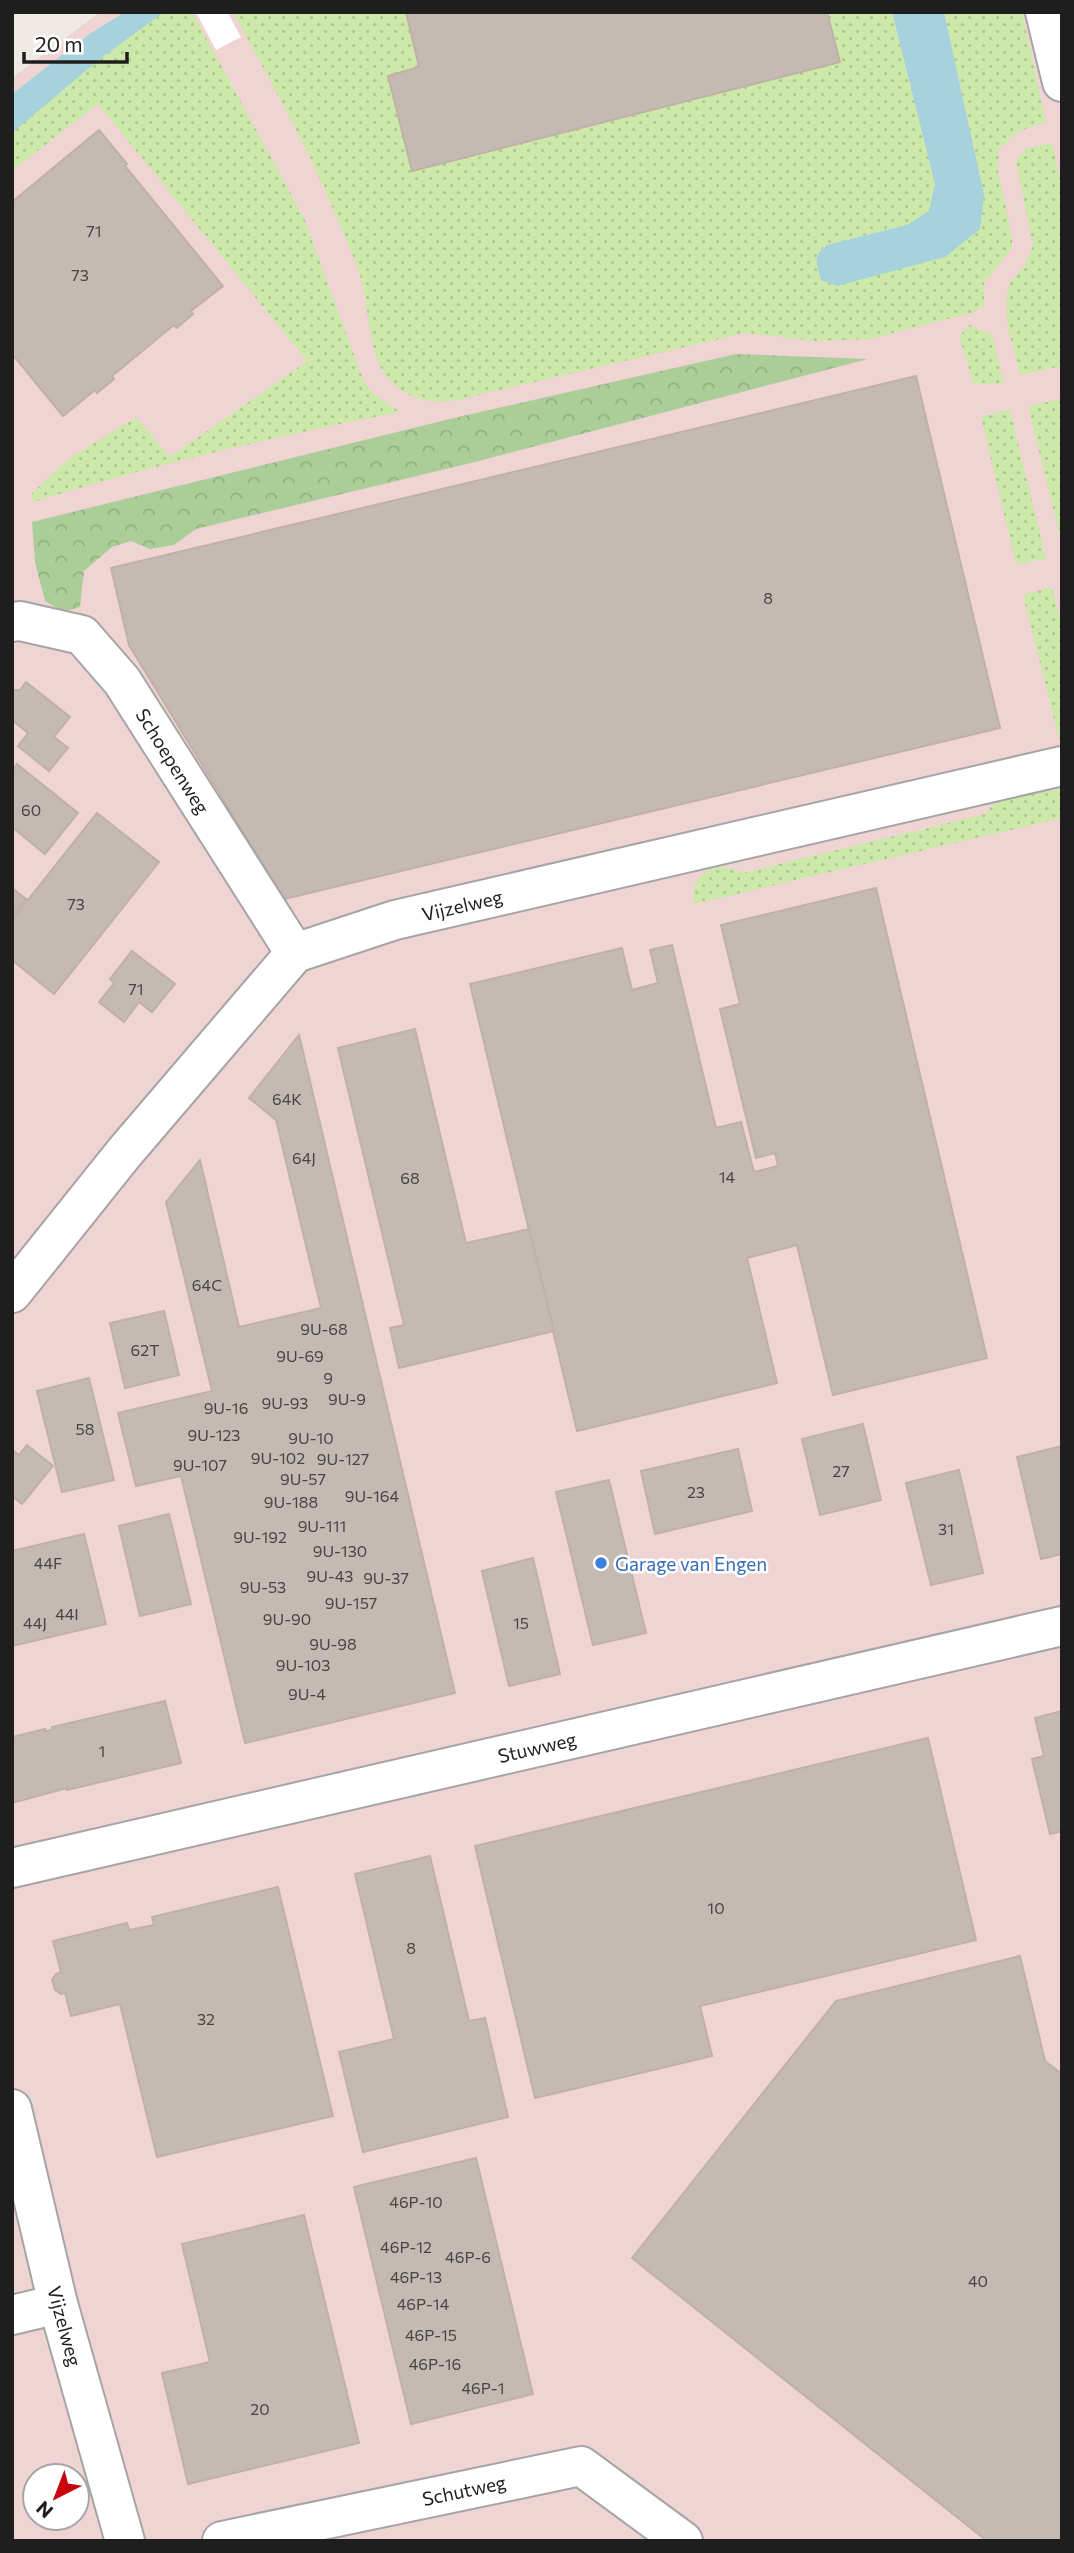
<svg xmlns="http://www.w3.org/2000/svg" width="1074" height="2553" viewBox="0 0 1074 2553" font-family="Commissioner,sans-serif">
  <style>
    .commercial { fill: #f0d3d3; fill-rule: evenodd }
    .grass { fill: url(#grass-dots) }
    .forest { fill: url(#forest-crowns) }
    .water { fill: #a5d2dc }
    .pier { fill: #fff }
    .building { fill: #c4bab3; stroke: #c0b1a6; stroke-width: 2 }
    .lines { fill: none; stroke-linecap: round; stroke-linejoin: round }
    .minor-casing { stroke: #a5a5a5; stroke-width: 42 }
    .tertiary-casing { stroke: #a5a5a5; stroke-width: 42 }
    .minor { stroke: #fff; stroke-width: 38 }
    .tertiary { stroke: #fff; stroke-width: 38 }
    .shop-dot { fill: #3f7fe0; stroke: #fff; stroke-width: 2.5 }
    .labels { text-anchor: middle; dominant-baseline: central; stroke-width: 5; stroke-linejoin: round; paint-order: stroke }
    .number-label { font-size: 16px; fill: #484543 }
    .street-label { font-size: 19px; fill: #1e1e1e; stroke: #fff }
    .shop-label { font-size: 19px; fill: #366cbe; stroke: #fff; text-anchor: start }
  </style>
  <defs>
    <pattern id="grass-dots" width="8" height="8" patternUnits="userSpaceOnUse" patternTransform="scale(1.75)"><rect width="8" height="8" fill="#cce9aa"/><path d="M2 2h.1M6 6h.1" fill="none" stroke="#afc792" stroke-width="1.8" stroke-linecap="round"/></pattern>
    <pattern id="forest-crowns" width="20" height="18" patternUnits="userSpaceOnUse" patternTransform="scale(1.75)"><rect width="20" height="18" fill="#abce99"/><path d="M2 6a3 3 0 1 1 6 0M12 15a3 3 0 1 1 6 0" fill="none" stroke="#93b083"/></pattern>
  </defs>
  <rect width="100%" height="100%" fill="#efebe4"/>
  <path class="commercial" d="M100,12h962v2529h-1050v-2463zM35,2476h42v42h-42z"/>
  <g class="grass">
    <path d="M192,12l112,206 60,164 10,12 26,18c-123,24 -247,53 -367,90l-1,-9 38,-35 66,-41 34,40 137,-96 -209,-257 -86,67v-41l89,-72 60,-45z"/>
    <path d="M233,12h659l43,172 -6,27 -22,14 -80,20 -7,5 1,30 163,-85 -40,-183h78l24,110 -29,10 -18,17 -1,21 14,65v13l-28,35v22l-9,7 -105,27 -55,2 -70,-8 -288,67c-28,5 -52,-1 -71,-24 -17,-20 -17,-67 -24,-93 -4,-19 -14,-37 -21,-55 -30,-75 -70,-145 -108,-216z"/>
    <path d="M1052,143l10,43v180l-42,9 -13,-52 -1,-27 5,-15 12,-13 10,-22 -17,-86 9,-11z"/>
    <path d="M970,325l22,10 12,48 -30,2 -15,-49z"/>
    <path d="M1062,399v146l-34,-139z"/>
    <path d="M1010,409l36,150 -30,5 -35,-147z"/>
    <path d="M1052,587l10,38v126l-39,-156z"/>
    <path d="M1062,788v30l-368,86c-6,-31 23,-46 49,-31l242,-59 11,-12z"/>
  </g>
  <path class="forest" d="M736,354l132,5 -397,104 -275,66 -22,16 -24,4 -19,-8 -19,6 -28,24 -4,36 -17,5 -18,-11 -10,-39 -3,-40 422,-104z"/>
  <g class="water">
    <path d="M125,12h39l-63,46 -89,75v-39l76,-59z"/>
    <path d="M892,12h52l40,183 -4,34 -35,28 -108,29 -16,-6c-4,-15 -9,-25 6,-35l80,-20 22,-14 6,-27z"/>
  </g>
  <path class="pier" d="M196,12h31l14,25 -25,13z"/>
  <g class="building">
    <path d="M406,12h421l13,50 -428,109 -24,-95 31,-9z"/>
    <path d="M99,130l28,34 -2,2 98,120 -32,25 2,3 -16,14 -3,-3 -62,51 2,3 -17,14 -2,-3 -32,26 -51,-62v-152z"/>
    <path d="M916,376l84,352 -716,171 -155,-254 -18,-77z"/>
    <path d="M26,682l44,35 -16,20 14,11 -19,23 -31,-25 10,-13 -16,-13v-30h8z"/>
    <path d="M17,764l61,49 -33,41 -33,-27v-57z"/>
    <path d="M97,813l62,49 -105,132 -42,-34v-40z"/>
    <path d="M12,888l14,11 -14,18z"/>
    <path d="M876,888l111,470 -154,37 -36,-150 -50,13 30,125 -200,48 -107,-447 152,-36 10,42 26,-7 -8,-33 22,-5 44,183 25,-6 13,50 24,-6 -3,-13 -19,5 -36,-149 20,-5 -19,-79z"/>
    <path d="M132,951l43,33 -23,28 -13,-10 -15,20 -25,-20 15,-19 -4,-4z"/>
    <path d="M415,1029l51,214 63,-14 25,102 -155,37 -9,-40 14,-3 -66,-277z"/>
    <path d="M299,1035l156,658 -210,50 -64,-267 -45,10 -18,-73 94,-22 -46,-189 34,-42 39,167 82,-19 -45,-188 -27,-22z"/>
    <path d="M164,1311l15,64 -54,13 -15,-65z"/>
    <path d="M89,1378l25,102 -52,12 -25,-101z"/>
    <path d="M863,1424l18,76 -61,15 -18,-76z"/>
    <path d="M27,1445l26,21 -31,38 -10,-8v-46l7,5z"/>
    <path d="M1062,1446v108l-21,5 -24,-102z"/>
    <path d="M738,1449l14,62 -97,23 -14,-63z"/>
    <path d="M959,1470l24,103 -52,12 -25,-102z"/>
    <path d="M609,1480l37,153 -53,12 -37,-153z"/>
    <path d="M169,1514l22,90 -51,12 -21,-90z"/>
    <path d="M84,1534l22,90 -94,22v-95z"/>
    <path d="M533,1558l27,116 -51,12 -27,-115z"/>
    <path d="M165,1701l16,62 -114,27v-2l-55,15v-66l33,-8v2l7,-1v-3z"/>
    <path d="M1062,1711v120l-12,3 -18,-75 12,-3 -9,-38z"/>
    <path d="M928,1738l48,202 -276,66 12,50 -177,42 -60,-252z"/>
    <path d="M430,1856l39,165 16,-3 23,99 -145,35 -24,-100 55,-13 -39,-165z"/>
    <path d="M278,1887l55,229 -176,41 -37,-153 -49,12 -6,-23 -4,1 -6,-4 -3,-10 4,-6 5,-2 -8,-31 74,-18 2,7 25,-5 -2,-8z"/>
    <path d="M1020,1956l25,105 17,13v467h-75l-355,-283 204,-257z"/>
    <path d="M476,2158l57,236 -122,30 -57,-237z"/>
    <path d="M304,2215l55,228 -171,41 -26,-111 48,-11 -28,-118z"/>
  </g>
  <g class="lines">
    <defs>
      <g id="minor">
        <path d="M12,622l8,-1 62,14 40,46 173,272"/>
        <path d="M12,1293l112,-140 171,-200 100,-33 667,-154"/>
        <path d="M12,1868l1050,-242"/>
        <path d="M12,2109l46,195 67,237"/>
        <path d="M12,2315l46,-11"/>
        <path d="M222,2541l359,-75 102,75"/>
      </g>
      <path id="tertiary" d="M1045,12l17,70"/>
    </defs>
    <use href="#minor" class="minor-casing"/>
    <use href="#tertiary" class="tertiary-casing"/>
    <use href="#minor" class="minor"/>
    <use href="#tertiary" class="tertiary"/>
  </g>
  <circle class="shop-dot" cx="601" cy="1563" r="7"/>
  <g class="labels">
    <g class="number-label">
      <text x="94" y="230">71</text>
      <text x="80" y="274">73</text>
      <text x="768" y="597">8</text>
      <text x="31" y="809">60</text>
      <text x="76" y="903">73</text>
      <text x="136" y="988">71</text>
      <text x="287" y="1098">64K</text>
      <text x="304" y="1157">64J</text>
      <text x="727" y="1176">14</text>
      <text x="410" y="1177">68</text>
      <text x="207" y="1284">64C</text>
      <text x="324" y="1328">9U-68</text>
      <text x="145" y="1349">62T</text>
      <text x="300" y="1355">9U-69</text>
      <text x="328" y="1377">9</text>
      <text x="347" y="1398">9U-9</text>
      <text x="285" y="1402">9U-93</text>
      <text x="226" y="1407">9U-16</text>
      <text x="85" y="1428">58</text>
      <text x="214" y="1434">9U-123</text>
      <text x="311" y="1437">9U-10</text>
      <text x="278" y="1457">9U-102</text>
      <text x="343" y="1458">9U-127</text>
      <text x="200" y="1464">9U-107</text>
      <text x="841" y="1470">27</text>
      <text x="303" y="1478">9U-57</text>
      <text x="696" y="1491">23</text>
      <text x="372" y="1495">9U-164</text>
      <text x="291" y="1501">9U-188</text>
      <text x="322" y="1525">9U-111</text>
      <text x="946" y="1528">31</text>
      <text x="260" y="1536">9U-192</text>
      <text x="340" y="1550">9U-130</text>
      <text x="48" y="1562">44F</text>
      <text x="330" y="1575">9U-43</text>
      <text x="386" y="1577">9U-37</text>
      <text x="263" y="1586">9U-53</text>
      <text x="351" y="1602">9U-157</text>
      <text x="67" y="1613">44I</text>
      <text x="287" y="1618">9U-90</text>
      <text x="35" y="1622">44J</text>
      <text x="521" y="1622">15</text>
      <text x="333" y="1643">9U-98</text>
      <text x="303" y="1664">9U-103</text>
      <text x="307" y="1693">9U-4</text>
      <text x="102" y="1750">1</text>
      <text x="716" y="1907">10</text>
      <text x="411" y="1947">8</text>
      <text x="206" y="2018">32</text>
      <text x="416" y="2201">46P-10</text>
      <text x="406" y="2246">46P-12</text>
      <text x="468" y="2256">46P-6</text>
      <text x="416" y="2276">46P-13</text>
      <text x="978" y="2280">40</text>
      <text x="423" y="2303">46P-14</text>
      <text x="431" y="2334">46P-15</text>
      <text x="435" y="2363">46P-16</text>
      <text x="483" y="2387">46P-1</text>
      <text x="260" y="2408">20</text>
    </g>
    <g class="street-label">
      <text transform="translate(173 761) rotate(58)">Schoepenweg</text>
      <text transform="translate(462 905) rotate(-13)">Vijzelweg</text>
      <text transform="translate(537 1747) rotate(-13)">Stuwweg</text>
      <text transform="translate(65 2326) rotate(75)">Vijzelweg</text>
      <text transform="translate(464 2490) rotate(-12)">Schutweg</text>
    </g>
    <g class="shop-label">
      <text x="615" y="1563">Garage van Engen</text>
    </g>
  </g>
  <rect width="1074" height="2553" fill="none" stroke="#1e1e1e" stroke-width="28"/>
  <g transform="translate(56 2497) rotate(222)"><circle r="33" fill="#ffffff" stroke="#a5a5a5" stroke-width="2"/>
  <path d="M0-5L12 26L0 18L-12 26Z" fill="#ca020c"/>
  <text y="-10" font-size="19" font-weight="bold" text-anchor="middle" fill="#1e1e1e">N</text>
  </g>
  <path d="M24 52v10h103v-10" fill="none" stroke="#1e1e1e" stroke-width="3.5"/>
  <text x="35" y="52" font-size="21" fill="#1e1e1e" stroke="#ffffff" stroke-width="5" paint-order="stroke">20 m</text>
</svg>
